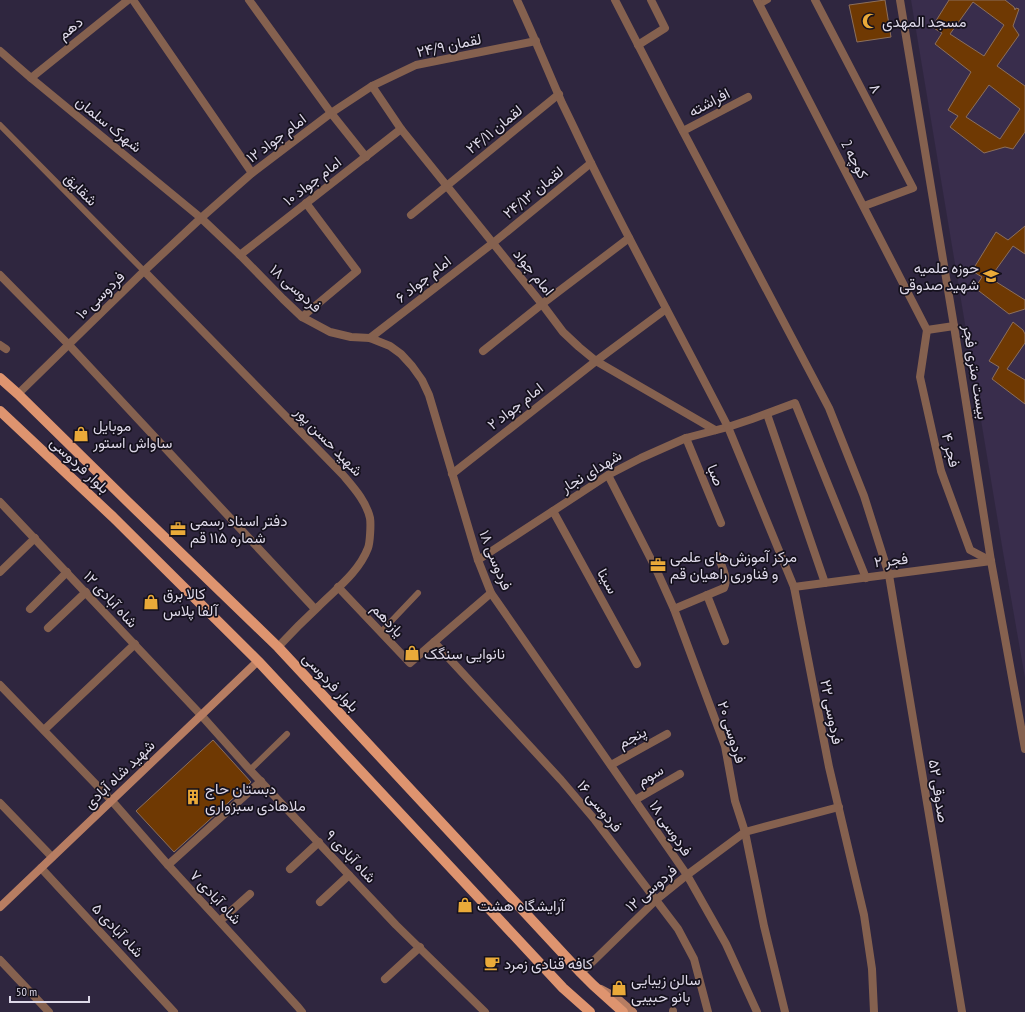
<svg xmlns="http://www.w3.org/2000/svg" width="1025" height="1012" viewBox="0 0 1025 1012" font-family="'PT Sans Narrow',Vazirmatn,sans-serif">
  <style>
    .built { fill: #392d4c }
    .building { fill: #6f3903; stroke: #8c6f5c; fill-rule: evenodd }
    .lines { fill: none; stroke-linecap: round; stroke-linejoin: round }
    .service { stroke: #85614f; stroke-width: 6 }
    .minor { stroke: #85614f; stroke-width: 8 }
    .tertiary { stroke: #85614f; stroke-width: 8 }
    .secondary { stroke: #b77d62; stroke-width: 8 }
    .primary { stroke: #de946f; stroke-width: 10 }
    .labels { text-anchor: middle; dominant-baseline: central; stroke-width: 3.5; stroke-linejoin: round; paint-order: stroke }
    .poi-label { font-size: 15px; fill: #ddd8e8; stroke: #15111d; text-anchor: start }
    .street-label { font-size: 15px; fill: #ddd8e8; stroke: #15111d }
  </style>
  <rect width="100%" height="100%" fill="#2f263f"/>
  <path class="built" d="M911,0h114v678l-22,-126z"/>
  <g class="building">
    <path d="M885,0l6,37 -34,5 -8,-37z"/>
    <path d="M949,0h56l9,7 1,3 1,-2 3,1 -6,17 6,9 -22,31 28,20v46l-12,17 -8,-2 -21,6 -34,-26 8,-11 -10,-6 23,-38 -36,-28 7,-11 -10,-6zM973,2l31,23 -20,31 -34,-22zM989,85l31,24 -20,30 -34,-22z"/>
    <path d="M1025,226v28l-12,-8 -23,32 35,22v9l-16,5 -34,-26 7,-11 -10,-6 24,-39 12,8z"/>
    <path d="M1013,322l10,8 2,4v9l-18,26 18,11v24l-33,-25 7,-12 -10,-6z"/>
    <path d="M213,740l38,42 -77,70 -38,-41z"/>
  </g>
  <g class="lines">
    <g class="service">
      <path d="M759,5l9,-5"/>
      <path d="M0,125l144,146"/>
      <path d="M381,632l37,-39"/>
      <path d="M250,770l37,-36"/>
    </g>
    <g class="minor">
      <path d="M133,0l119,173"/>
      <path d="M249,0l82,113 35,44"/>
      <path d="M615,0l52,101 162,307 35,88 25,79 73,437"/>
      <path d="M757,0l170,330"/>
      <path d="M815,0l98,188 -49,18"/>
      <path d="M638,45l27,-17 -14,-28"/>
      <path d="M0,51l31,27 170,140 39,37 43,44 19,18 28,15 21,5 19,1 20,8 11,8 11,12 10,14 7,15 49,165 13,33 196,282 39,69 31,68"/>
      <path d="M31,78l97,-78"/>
      <path d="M372,86l29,43 141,175 21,28 16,15 17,14 119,69"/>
      <path d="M683,131l65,-34"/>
      <path d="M411,215l148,-121"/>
      <path d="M240,255l161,-126"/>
      <path d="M144,271l199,204c11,13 23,26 27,43 1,6 0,25 -2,30 -9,24 -32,41 -49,58 -14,13 -28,27 -41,41"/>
      <path d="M0,275l69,70 246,264"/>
      <path d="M302,317l55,-46 -51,-68"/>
      <path d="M927,330l-7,47 21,94 29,79 21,11"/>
      <path d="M927,330l27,-4"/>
      <path d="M370,338l123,-95 98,-80"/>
      <path d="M0,345l6,4"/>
      <path d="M483,351l59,-47 87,-66"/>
      <path d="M18,394l126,-123 57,-53 51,-45 79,-60 41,-27 44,-21 120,-24"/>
      <path d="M767,414l58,169"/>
      <path d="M728,427l66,160 35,180 35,148 8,54 2,43"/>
      <path d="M686,438l35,85"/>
      <path d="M452,474l144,-113 70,-52"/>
      <path d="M608,475l48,94 18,40 51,137 10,55 10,31 19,94 21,86"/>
      <path d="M0,502l201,213 49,55 146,155 89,87"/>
      <path d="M553,511l84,153"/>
      <path d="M478,560l130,-85 33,-17 45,-20 42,-11 24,-8 43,-16 71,175"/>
      <path d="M0,572l35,-34"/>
      <path d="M338,587l72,76 24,-21 57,-49"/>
      <path d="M794,587l197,-26"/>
      <path d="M707,595l18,46"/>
      <path d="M30,609l37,-37"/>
      <path d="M674,609l50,-21c5,-10 -3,-23 -6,-32"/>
      <path d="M48,628l38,-36"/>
      <path d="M434,642l127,138 34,40 83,109 16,30 14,53"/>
      <path d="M0,685l112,116 56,64 130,142 4,5"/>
      <path d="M44,730l91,-86"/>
      <path d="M611,765l56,-31"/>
      <path d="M635,800l45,-26"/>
      <path d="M0,803l52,54"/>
      <path d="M168,865l93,-84"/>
      <path d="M41,868l133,144"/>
      <path d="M290,869l29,-27"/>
      <path d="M320,902l29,-27"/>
      <path d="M220,921l30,-27"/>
      <path d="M0,960l49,52"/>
      <path d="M581,973l75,-73 31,-25 58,-43 94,-25"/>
      <path d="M385,979l35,-32"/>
      <path d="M673,1012v-1"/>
    </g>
    <g class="tertiary">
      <path d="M517,0c16,34 30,69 45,103 10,20 19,40 29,60 44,89 92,176 137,264"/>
      <path d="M900,0l54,326 37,235 34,188"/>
    </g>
    <g class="secondary">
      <path d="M0,907l258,-246"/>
      <path d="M601,989l15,8 17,15"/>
    </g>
    <g class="primary">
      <path d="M0,378l18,16 110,108 150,145 303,326 12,12 30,27"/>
      <path d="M0,411l113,106 145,144 305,327 27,24"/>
    </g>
  </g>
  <defs>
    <symbol id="mosque-bare" viewBox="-9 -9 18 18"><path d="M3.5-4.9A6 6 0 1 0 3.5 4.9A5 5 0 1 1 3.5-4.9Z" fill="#eaaa39" stroke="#15111d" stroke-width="2.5" paint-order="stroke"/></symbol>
    <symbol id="school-bare" viewBox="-9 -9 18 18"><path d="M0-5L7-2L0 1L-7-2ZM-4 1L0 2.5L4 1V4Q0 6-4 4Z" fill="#eaaa39" stroke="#15111d" stroke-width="2.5" paint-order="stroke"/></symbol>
    <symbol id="shop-bare" viewBox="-9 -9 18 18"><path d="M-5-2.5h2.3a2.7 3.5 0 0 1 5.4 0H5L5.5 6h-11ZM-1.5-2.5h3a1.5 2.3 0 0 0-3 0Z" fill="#eaaa39" stroke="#15111d" stroke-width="2.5" paint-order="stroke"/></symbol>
    <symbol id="office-bare" viewBox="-9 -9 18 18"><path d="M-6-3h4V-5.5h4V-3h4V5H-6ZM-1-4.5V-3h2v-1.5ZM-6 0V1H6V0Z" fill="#eaaa39" stroke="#15111d" stroke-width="2.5" paint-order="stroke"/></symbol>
    <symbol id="building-bare" viewBox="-9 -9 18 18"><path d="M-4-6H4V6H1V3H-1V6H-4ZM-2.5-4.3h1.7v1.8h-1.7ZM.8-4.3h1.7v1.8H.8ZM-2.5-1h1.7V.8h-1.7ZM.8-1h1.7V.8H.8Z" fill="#eaaa39" stroke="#15111d" stroke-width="2.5" paint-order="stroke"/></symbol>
    <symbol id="cafe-bare" viewBox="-9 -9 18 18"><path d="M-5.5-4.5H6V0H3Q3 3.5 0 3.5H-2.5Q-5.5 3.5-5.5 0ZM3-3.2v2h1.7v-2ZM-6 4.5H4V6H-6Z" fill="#eaaa39" stroke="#15111d" stroke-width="2.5" paint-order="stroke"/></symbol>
  </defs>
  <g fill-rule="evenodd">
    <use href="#mosque-bare" x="859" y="10" width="22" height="22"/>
    <use href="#school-bare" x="980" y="265" width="22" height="22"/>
    <use href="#shop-bare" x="70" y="423" width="22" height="22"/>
    <use href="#office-bare" x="167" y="518" width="22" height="22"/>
    <use href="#office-bare" x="647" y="554" width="22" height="22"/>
    <use href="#shop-bare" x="140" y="591" width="22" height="22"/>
    <use href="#shop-bare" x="401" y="642" width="22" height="22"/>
    <use href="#building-bare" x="182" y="786" width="22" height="22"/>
    <use href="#shop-bare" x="454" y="894" width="22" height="22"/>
    <use href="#cafe-bare" x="481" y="952" width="22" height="22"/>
    <use href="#shop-bare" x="608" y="977" width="22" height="22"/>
  </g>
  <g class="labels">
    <g class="poi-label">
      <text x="882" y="21">مسجد المهدی</text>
      <text x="979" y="267" text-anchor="end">حوزه علمیه<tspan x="979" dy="17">شهید صدوقی</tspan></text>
      <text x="93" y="425">موبایل<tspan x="93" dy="17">ساواش استور</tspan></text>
      <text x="190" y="520">دفتر اسناد رسمی<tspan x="190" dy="17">شماره ۱۱۵ قم</tspan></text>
      <text x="670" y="556">مرکز آموزش‌های علمی<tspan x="670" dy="17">و فناوری راهیان قم</tspan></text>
      <text x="163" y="593">کالا برق<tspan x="163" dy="17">آلفا پلاس</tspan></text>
      <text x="424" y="653">نانوایی سنگک</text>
      <text x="205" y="788">دبستان حاج<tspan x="205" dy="17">ملاهادی سبزواری</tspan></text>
      <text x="477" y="905">آرایشگاه هشت</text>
      <text x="504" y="963">کافه قنادی زمرد</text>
      <text x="631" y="979">سالن زیبایی<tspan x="631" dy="17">بانو حبیبی</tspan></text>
    </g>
    <g class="street-label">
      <text transform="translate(70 28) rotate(-39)">دهم</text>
      <text transform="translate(449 45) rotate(-12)">لقمان ۲۴/۹</text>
      <text transform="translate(876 88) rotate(62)">۸</text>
      <text transform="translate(709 102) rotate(-28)">افراشته</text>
      <text transform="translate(109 124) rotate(39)">شهرک سلمان</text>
      <text transform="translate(494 129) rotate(-39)">لقمان ۲۴/۱۱</text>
      <text transform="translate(276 138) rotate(-37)">امام جواد ۱۲</text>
      <text transform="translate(855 159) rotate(63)">کوچه 2</text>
      <text transform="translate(312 181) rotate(-38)">امام جواد ۱۰</text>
      <text transform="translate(81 189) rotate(45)">شقایق</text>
      <text transform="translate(533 192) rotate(-39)">لقمان ۲۴/۱۳</text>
      <text transform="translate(534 272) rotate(51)">امام جواد</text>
      <text transform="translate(423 279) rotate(-38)">امام جواد ۶</text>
      <text transform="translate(296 288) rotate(42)">فردوسی ۱۸</text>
      <text transform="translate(100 295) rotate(-44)">فردوسی ۱۰</text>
      <text transform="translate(976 372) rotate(81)">بیست متری فجر</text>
      <text transform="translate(515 406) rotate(-38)">امام جواد ۲</text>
      <text transform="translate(329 441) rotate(46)">شهید حسن پور</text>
      <text transform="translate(951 450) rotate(76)">فجر ۴</text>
      <text transform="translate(80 465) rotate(43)">بلوار فردوسی</text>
      <text transform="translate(591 471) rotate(-31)">شهدای نجار</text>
      <text transform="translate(716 475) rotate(68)">صبا</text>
      <text transform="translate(496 560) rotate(68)">فردوسی ۱۸</text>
      <text transform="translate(891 560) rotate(-7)">فجر ۲</text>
      <text transform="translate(608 581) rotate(61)">سینا</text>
      <text transform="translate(111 599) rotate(47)">شاه آبادی ۱۲</text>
      <text transform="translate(388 620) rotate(47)">یازدهم</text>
      <text transform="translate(331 682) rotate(47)">بلوار فردوسی</text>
      <text transform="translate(832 712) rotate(79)">فردوسی ۲۲</text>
      <text transform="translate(732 732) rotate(73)">فردوسی ۲۰</text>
      <text transform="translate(632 737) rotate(-28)">پنجم</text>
      <text transform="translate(119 774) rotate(-44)">شهید شاه آبادی</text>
      <text transform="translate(650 775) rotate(-30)">سوم</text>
      <text transform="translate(939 791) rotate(81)">صدوقی ۵۲</text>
      <text transform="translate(600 806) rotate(51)">فردوسی ۱۶</text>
      <text transform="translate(671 828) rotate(56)">فردوسی ۱۸</text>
      <text transform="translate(351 856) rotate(47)">شاه آبادی ۹</text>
      <text transform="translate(651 888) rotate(-41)">فردوسی ۱۲</text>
      <text transform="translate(216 897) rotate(47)">شاه آبادی ۷</text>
      <text transform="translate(118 930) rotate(47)">شاه آبادی ۵</text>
    </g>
  </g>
  <path d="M10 996v6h79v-6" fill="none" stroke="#ddd8e8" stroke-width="2"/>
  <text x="16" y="996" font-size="12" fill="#ddd8e8" stroke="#15111d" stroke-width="3" paint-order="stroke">50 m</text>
</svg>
